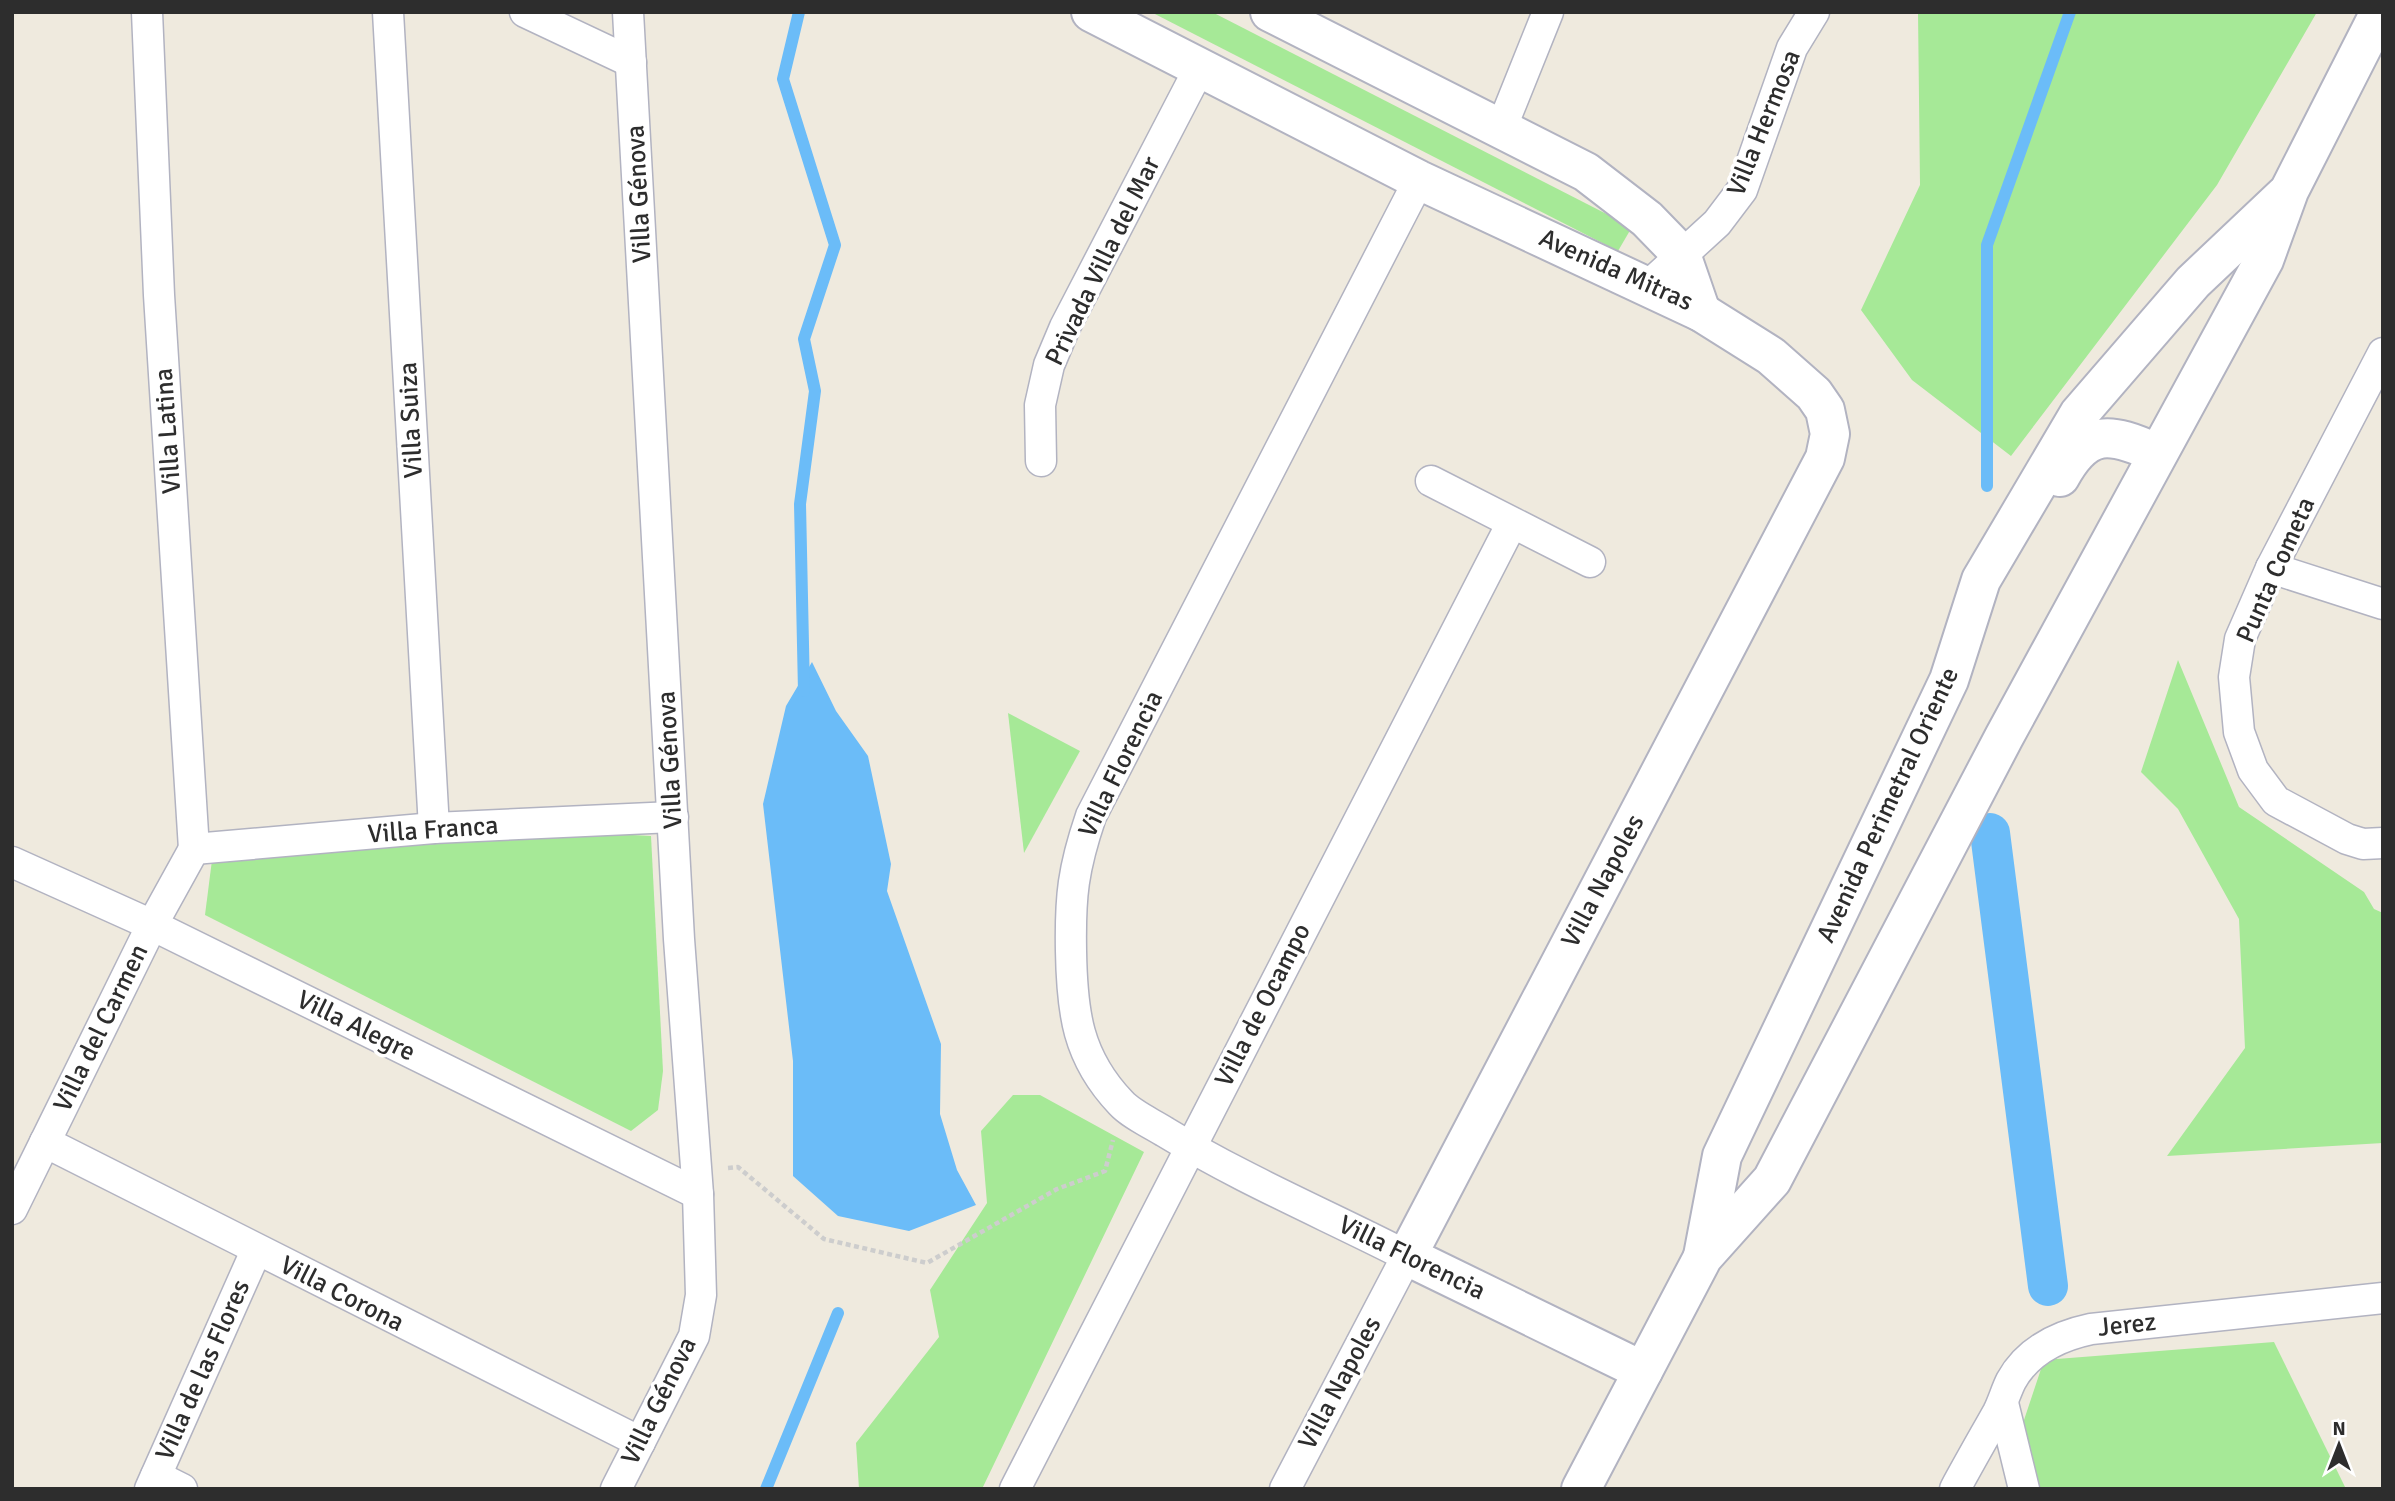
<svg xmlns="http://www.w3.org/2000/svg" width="2395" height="1501" viewBox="0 0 2395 1501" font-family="Signika,sans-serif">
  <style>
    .green { fill: #a6e997 }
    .water { fill: #6bbcf8 }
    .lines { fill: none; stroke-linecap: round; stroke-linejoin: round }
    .stream { stroke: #6bbcf8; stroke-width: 12 }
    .canal { stroke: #6bbcf8; stroke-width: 40 }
    .street-casing { stroke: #b2b3c1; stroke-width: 33 }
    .secondary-casing { stroke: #b2b3c1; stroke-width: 42 }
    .path { stroke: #cdcdcd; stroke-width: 4.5; stroke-dasharray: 5 3.5; stroke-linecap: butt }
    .street { stroke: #fff; stroke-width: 30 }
    .secondary { stroke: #fff; stroke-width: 38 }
    .labels { text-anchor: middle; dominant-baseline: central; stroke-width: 7; stroke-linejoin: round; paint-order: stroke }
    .street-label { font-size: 26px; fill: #2d2d2d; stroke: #fff }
  </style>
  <rect width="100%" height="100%" fill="#efeade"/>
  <g class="green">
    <path d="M1151,12h61l420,215 -14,24z"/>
    <path d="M1918,12h399l-100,173 -206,271 -99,-76 -51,-70 59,-125z"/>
    <path d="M2178,660l61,147 125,85 10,17 9,4v230l-216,13 78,-108 -6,-129 -61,-110 -37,-37z"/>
    <path d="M1008,713l72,38 -56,102z"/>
    <path d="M559,831l92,5 12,235 -5,39 -27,21 -426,-216 7,-55z"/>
    <path d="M1013,1095h27l104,57 -162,337h-123l-3,-46 83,-106 -9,-47 57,-87 -6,-72z"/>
    <path d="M2274,1342l72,147h-308l-16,-63 22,-66z"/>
  </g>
  <path class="water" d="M812,662l24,49 32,45 23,108 -4,27 54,153 -1,70 17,56 19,35 -67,26 -71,-15 -45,-40v-115l-30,-257 23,-98z"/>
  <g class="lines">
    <g class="stream">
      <path d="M799,12l-16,67 52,166 -31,94 11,52 -15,113 4,187"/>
      <path d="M1987,486v-241l83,-233"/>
      <path d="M766,1489l72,-176"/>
    </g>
    <path class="canal" d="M1990,833l58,453"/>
    <defs>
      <g id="street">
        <path d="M147,12l12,283 35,554"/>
        <path d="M388,12l46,816"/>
        <path d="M525,12l106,50"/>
        <path d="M1501,129l47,-117"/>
        <path d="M1647,287l70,-64 25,-33 50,-142 22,-36"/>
        <path d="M2383,353l-112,215 -31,71 -6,38 5,55 14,38 23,31 71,38 16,5 20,-1"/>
        <path d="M1041,461l-1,-56 9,-40 16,-38 134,-258"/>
        <path d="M1431,481l159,81"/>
        <path d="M2271,568l112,36"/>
        <path d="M194,849l240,-21 239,-11"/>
        <path d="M12,862l140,63 546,269"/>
        <path d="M45,1142l595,300"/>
        <path d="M12,1209l140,-284 42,-76"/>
        <path d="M2003,1403l21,86"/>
        <path d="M156,1476l26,13"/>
        <path d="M150,1489l106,-238"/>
        <path d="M616,1489l78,-153 7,-41 -3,-101 -19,-255 -51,-927"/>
        <path d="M1015,1489l497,-966"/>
        <path d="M1285,1489l122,-233c-80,-41 -165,-77 -242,-124 -14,-9 -33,-17 -44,-29 -44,-46 -49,-91 -50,-152 -1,-55 2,-82 20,-135l328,-636"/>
        <path d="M1955,1489c14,-26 29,-52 43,-77 5,-10 8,-21 13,-31 17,-31 47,-45 80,-52l292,-31"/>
      </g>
      <g id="secondary">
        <path d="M1091,12l328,168 282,132 70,44 43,38 11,16 5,24 -5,24 -418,798 236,115"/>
        <path d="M1270,12l316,160 61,47 34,35 20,58"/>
        <path d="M2060,477c27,-49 50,-45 96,-24"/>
        <path d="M1703,1256l19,-100 227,-476 32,-100 98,-166 114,-132 92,-87"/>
        <path d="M1581,1489l122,-232 69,-77 232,-443 260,-477 25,-69 91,-179"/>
      </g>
    </defs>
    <use href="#street" class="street-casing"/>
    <use href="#secondary" class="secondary-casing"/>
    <path class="path" d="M728,1168l10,-1 86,72 103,24 130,-74 48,-18 8,-31"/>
    <use href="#street" class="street"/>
    <use href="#secondary" class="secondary"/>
  </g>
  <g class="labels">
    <g class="street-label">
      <text transform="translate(1764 123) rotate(-68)">Villa Hermosa</text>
      <text transform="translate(639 194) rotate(-93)">Villa Génova</text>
      <text transform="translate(1103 261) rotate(-64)">Privada Villa del Mar</text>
      <text transform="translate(1616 270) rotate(24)">Avenida Mitras</text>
      <text transform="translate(411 420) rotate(-93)">Villa Suiza</text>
      <text transform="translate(168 431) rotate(-94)">Villa Latina</text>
      <text transform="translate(2276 570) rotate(-66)">Punta Cometa</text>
      <text transform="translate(670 760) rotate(-93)">Villa Génova</text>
      <text transform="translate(1121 764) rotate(-64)">Villa Florencia</text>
      <text transform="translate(1888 805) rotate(-65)">Avenida Perimetral Oriente</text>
      <text transform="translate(433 830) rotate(-4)">Villa Franca</text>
      <text transform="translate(1603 881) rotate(-62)">Villa Napoles</text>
      <text transform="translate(1263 1005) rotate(-63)">Villa de Ocampo</text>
      <text transform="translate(356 1026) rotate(26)">Villa Alegre</text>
      <text transform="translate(101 1028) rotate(-64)">Villa del Carmen</text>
      <text transform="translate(1412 1258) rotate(26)">Villa Florencia</text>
      <text transform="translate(342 1294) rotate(27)">Villa Corona</text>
      <text transform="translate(2127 1325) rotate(-6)">Jerez</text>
      <text transform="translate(203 1370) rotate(-66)">Villa de las Flores</text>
      <text transform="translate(1340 1383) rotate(-62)">Villa Napoles</text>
      <text transform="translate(659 1401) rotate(-64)">Villa Génova</text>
    </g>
  </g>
  <rect width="2395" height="1501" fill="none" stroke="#2d2d2d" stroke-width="28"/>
  <g transform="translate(2339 1445)" stroke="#ffffff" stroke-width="5" paint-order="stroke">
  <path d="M0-5L12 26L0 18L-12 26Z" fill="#2d2d2d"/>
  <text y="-10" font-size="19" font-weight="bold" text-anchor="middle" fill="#2d2d2d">N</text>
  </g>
</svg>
